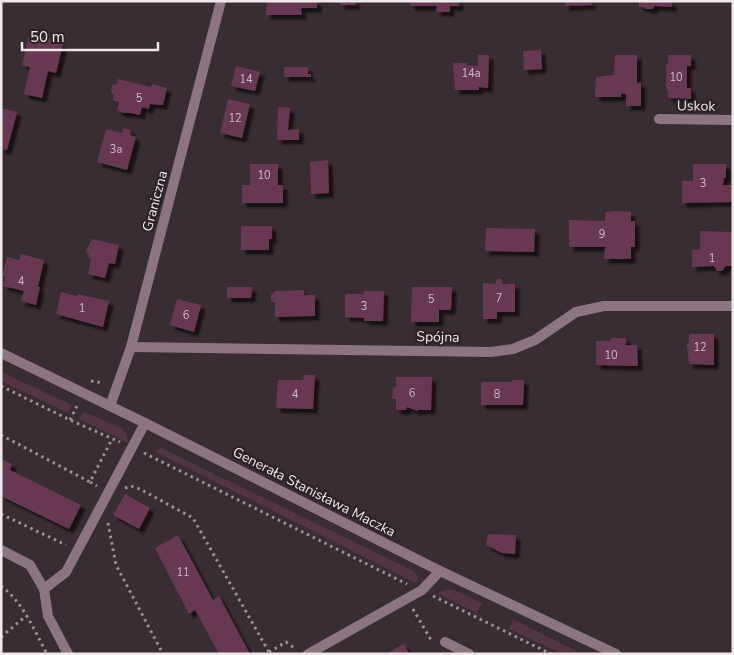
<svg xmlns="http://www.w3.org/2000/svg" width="734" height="655" viewBox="0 0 734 655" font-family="'Nunito Sans',sans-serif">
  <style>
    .green { fill: #513543 }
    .building { fill: #673952; filter: url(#shadow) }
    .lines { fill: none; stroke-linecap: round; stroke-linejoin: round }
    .path { stroke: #9a9296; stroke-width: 3; stroke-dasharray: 2.5 4; stroke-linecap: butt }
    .minor { stroke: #8c7580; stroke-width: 10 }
    .labels { text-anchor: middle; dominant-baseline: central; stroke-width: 4.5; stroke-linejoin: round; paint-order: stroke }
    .number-label { font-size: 11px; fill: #ccbcc5 }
    .street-label { font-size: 14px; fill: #eee8eb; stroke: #2c2328 }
  </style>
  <defs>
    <filter id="shadow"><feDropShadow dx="4.5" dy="4.5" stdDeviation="1" flood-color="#0009"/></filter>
  </defs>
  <rect width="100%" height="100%" fill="#372d32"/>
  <g class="green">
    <path d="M1,372l71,33 -4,8 -67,-32z"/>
    <path d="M84,412l38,16 4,6 2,9 -49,-24z"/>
    <path d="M161,448l253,123 4,7 -2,5 -262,-132z"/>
    <path d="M447,589l7,1 28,13 -5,10 -40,-20z"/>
    <path d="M513,619l69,35h-20l-53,-25z"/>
  </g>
  <g class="building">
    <path d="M267,1h50v7h-16l1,7h-36z"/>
    <path d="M340,1h15l1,4h-16z"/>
    <path d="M410,1h49v5h-9v6h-14l1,-6h-27z"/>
    <path d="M565,1h26l1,4 -27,1z"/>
    <path d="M639,1h33v6l-17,-1 -3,3h-6l-3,-2h-4z"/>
    <path d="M29,36l9,2 1,-2 15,3 -1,3 10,2 -7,29 -8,-2 -6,27 -18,-4 6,-27 -8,-2z"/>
    <path d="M541,50l1,19 -18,1 -1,-19z"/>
    <path d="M478,55h11l-1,33 -9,-1v3h-24l-2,-27h14l-1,2 12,1z"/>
    <path d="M615,55h22v28l4,-1v24h-15v-12h-5v3h-26l1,-20 18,-2z"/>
    <path d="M668,55h23v11h-4v22h4v11l-23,-1v-9h-2v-25h2z"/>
    <path d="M236,66l24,6 -5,19 -24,-5z"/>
    <path d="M284,67h24v7h3v3h-27z"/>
    <path d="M118,79l33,8 1,-3 15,4 -4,17 -13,-1 -1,5 -7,-2 -2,8 -9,-2h-7l-7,-3 2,-8 -6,-2 1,-5 -3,-3 1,-7 5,-1z"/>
    <path d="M228,99l22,5 -8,34 -22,-5z"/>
    <path d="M278,107l12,1 -2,22 11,-1v11h-22z"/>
    <path d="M1,108l16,4 -10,38 -6,-1z"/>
    <path d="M123,128l8,2 -1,5 6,2 -9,33 -30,-8 9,-33 16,4z"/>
    <path d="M328,160l1,33 -18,1 -1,-32z"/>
    <path d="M250,164h28v21h5v18h-41v-18h8z"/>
    <path d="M693,164h33v14h-2l-1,7h10v17l-51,1v-22h11z"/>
    <path d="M616,211l15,1v9h4v26h-4v12h-27l1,-12h-36v-27l36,1v-9z"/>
    <path d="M241,226h31v13h-3v11h-28z"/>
    <path d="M486,228l49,1 -1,23 -49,-1z"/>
    <path d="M700,231l32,1v34h-6l-4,5h-5l-3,-5 -22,1v-17h8z"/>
    <path d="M92,239l27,6 -4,19 -6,-1 -4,15 -17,-4 3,-15 -3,-1 1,-3 -3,-4z"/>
    <path d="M21,254l23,6 -6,27h2l-4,18 -15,-4 3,-10 -21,-5 2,-9 -3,-1 5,-19 12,3z"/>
    <path d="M497,279h4l2,5h12v28h-18v7h-14v-36l12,1z"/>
    <path d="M227,287h25l-1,11h-24z"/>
    <path d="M412,287h40l-1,23h-12v12h-28z"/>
    <path d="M304,290v5h11v21l-40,1v-14l-4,-2v-6l4,-4z"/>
    <path d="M364,291h20l-1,30h-19v-3l-19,-1v-23h19z"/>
    <path d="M61,292l16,4v-2l32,7 -6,26 -47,-13z"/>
    <path d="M177,299l24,6 -7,27 -24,-7z"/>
    <path d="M689,334h25v31l-25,-1 -2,-20 2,-1z"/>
    <path d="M611,338h15v7h11l1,21 -42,-1v-24h15z"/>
    <path d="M304,375h11l-2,34 -37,-1 2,-28h25z"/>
    <path d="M396,377h36l-1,33h-13l-1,1 -10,-4 -1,3h-10v-11h-4l1,-12h3z"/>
    <path d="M512,380h12l-1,25h-42v-23h31z"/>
    <path d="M1,459l11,5 -2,6 71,35 -12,24 -68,-33z"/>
    <path d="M125,494l25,14 -11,21 -26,-14z"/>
    <path d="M488,534l28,1 -1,19 -13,-1 -16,-8z"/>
    <path d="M178,535l35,65 6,-4 31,58h-31l-24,-44 -6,4 -34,-66z"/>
    <path d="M404,644l5,10h-23z"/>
  </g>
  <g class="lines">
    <g class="path">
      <path d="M91,381l13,2"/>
      <path d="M1,386l69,34 50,22"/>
      <path d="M70,420l8,-16"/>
      <path d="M1,435l89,47 22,-43"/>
      <path d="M144,453l263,131"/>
      <path d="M90,482l7,4"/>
      <path d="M125,488l6,-2 9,3 53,29 77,136"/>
      <path d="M1,514l65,31"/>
      <path d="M108,523l8,42 47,89"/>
      <path d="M1,586c22,16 33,44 46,68"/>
      <path d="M433,596l118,58"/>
      <path d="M413,609l18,31"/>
      <path d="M1,637l25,-21"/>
      <path d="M269,652l17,-10 7,5 3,1"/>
    </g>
    <g class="minor">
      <path d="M659,119l74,1"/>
      <path d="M131,347l360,5 22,-3 22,-9 41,-28 28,-6h129"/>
      <path d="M1,353l144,70 295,148 176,83"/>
      <path d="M110,406l21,-59 90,-346"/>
      <path d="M1,550l29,15 14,24 22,-17 79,-149"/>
      <path d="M44,589l4,27 20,38"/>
      <path d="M445,642l24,12"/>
      <path d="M308,654l114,-64 18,-19"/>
    </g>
  </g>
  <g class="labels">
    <g class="number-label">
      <text x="471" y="73">14a</text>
      <text x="676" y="77">10</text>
      <text x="246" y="79">14</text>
      <text x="139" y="98">5</text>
      <text x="235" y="118">12</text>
      <text x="116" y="149">3a</text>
      <text x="264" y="175">10</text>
      <text x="703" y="183">3</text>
      <text x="602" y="234">9</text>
      <text x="712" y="258">1</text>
      <text x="21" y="281">4</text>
      <text x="499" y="298">7</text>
      <text x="431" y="299">5</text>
      <text x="364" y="306">3</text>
      <text x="82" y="308">1</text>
      <text x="186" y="315">6</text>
      <text x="700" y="347">12</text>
      <text x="611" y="355">10</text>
      <text x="412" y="393">6</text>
      <text x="295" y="394">4</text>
      <text x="497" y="394">8</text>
      <text x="183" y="572">11</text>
    </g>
    <g class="street-label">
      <text transform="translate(696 106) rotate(1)">Uskok</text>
      <text transform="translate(155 201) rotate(-75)">Graniczna</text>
      <text transform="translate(438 337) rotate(1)">Spójna</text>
      <text transform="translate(314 492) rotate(27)">Generała Stanisława Maczka</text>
    </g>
  </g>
  <rect width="734" height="655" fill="none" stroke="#eee8eb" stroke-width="5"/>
  <path d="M22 42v8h136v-8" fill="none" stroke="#eee8eb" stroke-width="2.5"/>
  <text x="30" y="42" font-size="15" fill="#eee8eb" stroke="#2c2328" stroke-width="4" paint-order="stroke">50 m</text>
</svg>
